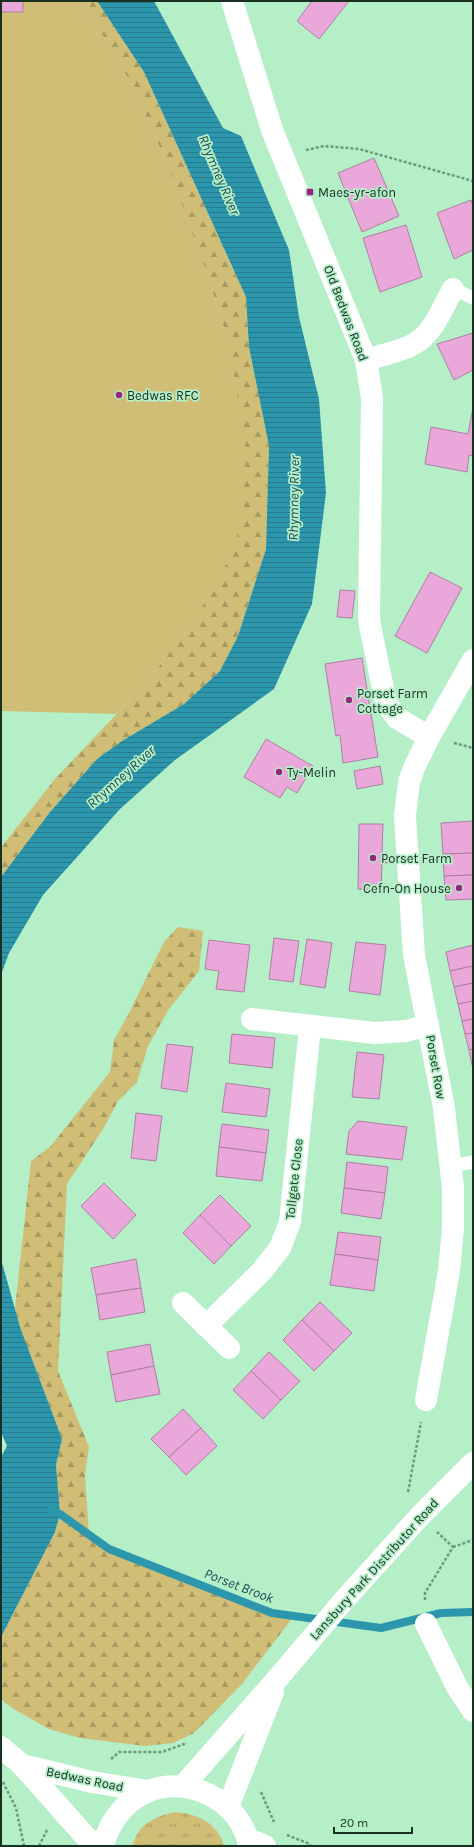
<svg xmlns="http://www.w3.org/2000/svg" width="474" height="1847" viewBox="0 0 474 1847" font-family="Karla,sans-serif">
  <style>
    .grass { fill: url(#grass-tufts) }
    .forest { fill: url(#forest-firs) }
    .pitch { fill: #d0bd76 }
    .water { fill: url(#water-rules) }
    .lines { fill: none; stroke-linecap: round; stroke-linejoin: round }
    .stream { stroke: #2c96ad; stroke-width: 8 }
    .building { fill: #e9a8d9; stroke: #af7ea3 }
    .path { stroke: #6e997d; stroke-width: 2.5; stroke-dasharray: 3 2; stroke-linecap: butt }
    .service { stroke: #fff; stroke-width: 13 }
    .minor { stroke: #fff; stroke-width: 22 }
    .tertiary { stroke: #fff; stroke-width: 22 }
    .secondary { stroke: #fff; stroke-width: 22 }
    .primary { stroke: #fff; stroke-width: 22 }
    .poi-dot { fill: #972584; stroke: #b4efc8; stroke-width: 1.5 }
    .labels { text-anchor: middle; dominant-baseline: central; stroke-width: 3.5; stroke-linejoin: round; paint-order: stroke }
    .poi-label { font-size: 13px; fill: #182f21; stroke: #b4efc8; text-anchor: start }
    .street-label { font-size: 13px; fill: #182f21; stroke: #b4efc8 }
    .water-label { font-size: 14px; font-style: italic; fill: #1d4a54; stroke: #b4efc8 }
  </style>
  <defs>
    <pattern id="grass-tufts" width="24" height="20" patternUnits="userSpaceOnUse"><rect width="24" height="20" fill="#d0bd76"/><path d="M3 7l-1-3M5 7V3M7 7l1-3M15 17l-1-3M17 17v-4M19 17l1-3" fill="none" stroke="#a89a60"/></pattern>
    <pattern id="forest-firs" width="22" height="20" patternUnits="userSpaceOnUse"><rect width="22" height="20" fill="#d0bd76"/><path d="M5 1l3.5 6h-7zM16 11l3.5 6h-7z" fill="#a89a60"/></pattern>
    <pattern id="water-rules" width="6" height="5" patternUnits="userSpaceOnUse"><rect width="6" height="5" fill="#2c96ad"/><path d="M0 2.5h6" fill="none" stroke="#257b8c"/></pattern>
  </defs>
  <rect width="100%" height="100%" fill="#b4efc8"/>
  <path class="grass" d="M175,1812c22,2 42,10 49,34h-92c7,-22 21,-29 43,-34z"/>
  <g class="forest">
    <path d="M82,1h15l47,71 102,225 3,50 20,99 -3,103 -28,87 -18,35 -36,33 -62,37 -25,18 -47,53 -49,65v-29l5,-7 49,-62 90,-95 51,-66 34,-270 -21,-68 -38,-106 -36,-84z"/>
    <path d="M178,927l25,4 -4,40 -30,38 -21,37 -11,36 -19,19 -15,28 -36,55 -9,187 31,76 -4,28 4,60 20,14 163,64 22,3 -52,68 -48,49 -21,10 -28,3 -65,-8 -31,-9 -37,-21 -11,-9v-62l54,-105 5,-18 -4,-49 6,-26 -42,-112 -5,-18 16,-148 19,-14 60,-75 4,-32 14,-25 36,-73z"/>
  </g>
  <path class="pitch" d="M1,1h81l53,89 36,84 38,106 21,68 15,95 -1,72 -14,42 -34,61 -51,66 -29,30 -115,-3z"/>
  <g class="water">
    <path d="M97,1h57l69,127 18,8 48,114 10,67 20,82 7,94 -14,111 -38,85 -99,71 -55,49 -77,86 -34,58 -8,22v-98l49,-65 47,-53 25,-18 62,-37 36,-33 18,-35 28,-87 3,-103 -20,-99 -3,-50 -102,-225z"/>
    <path d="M1,1259l19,68 42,112 -6,26 4,49 -5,18 -54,105v-180l6,-11 -6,-14z"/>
  </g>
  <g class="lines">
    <path class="stream" d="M51,1510l9,4 49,35 163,64 109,15 60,-15 32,-1"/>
  </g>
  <g class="building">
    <rect x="1" y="1" width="22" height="11"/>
    <path d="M312,1h37l-30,38 -22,-18z"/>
    <path d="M374,158l25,58 -37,16 -24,-59z"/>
    <path d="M471,200l2,6v44l-19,9 -17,-46z"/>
    <path d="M406,225l16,52 -42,15 -17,-54z"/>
    <path d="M473,333v37l-19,10 -17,-36z"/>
    <path d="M473,408v48l-4,-1 -2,17 -42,-8 6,-37 37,7z"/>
    <path d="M430,572l32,16 -35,65 -32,-17z"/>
    <path d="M340,590l15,1 -3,27 -15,-1z"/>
    <path d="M362,658l16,99 -35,6 -3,-28 -4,1 -11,-72z"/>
    <path d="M266,739l47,27 -16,27 -10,-6 -7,11 -36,-21z"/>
    <path d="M380,766l3,18 -26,5 -3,-18z"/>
    <path d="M473,821v32l-30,1 -2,-31z"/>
    <path d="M359,824h24l-1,29h5v10h-5l-1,27 -23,-1z"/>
    <path d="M473,853v22l-29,1 -1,-22z"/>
    <path d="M473,875v24l-27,1 -2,-24z"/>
    <path d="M274,938l25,3 -6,41 -24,-3z"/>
    <path d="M307,939l25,4 -7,45 -25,-4z"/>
    <path d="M209,940l41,5 -6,47 -28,-3 3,-18 -14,-2z"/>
    <path d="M356,942l30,3 -6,50 -31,-4z"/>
    <path d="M473,945v21l-23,5 -4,-19z"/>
    <path d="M473,966v17l-19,4 -4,-16z"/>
    <path d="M473,983v18l-15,3 -4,-17z"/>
    <path d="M473,1001v18l-11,2 -4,-17z"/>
    <path d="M473,1019v14l-8,1 -3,-13z"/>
    <path d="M473,1033v16l-4,1 -4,-16z"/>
    <path d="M232,1034l43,4 -3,30 -43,-5z"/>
    <path d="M167,1044l26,3 -6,45 -26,-4z"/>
    <path d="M473,1049v16h-1l-3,-15z"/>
    <path d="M357,1052l27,3 -5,44 -27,-2z"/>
    <path d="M226,1083l44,6 -4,28 -44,-5z"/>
    <path d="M136,1113l26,3 -6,45 -25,-3z"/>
    <path d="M358,1121l49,6 -5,33 -56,-6 3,-23z"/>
    <path d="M222,1124l47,6 -3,23 -47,-6z"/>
    <path d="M219,1147l47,6 -4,28 -46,-5z"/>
    <path d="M347,1162l41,5 -3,26 -41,-5z"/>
    <path d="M104,1183l32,32 -23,24 -32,-33z"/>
    <path d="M344,1188l41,5 -4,26 -40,-6z"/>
    <path d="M220,1195l31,31 -20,20 -31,-31z"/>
    <path d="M200,1215l31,31 -17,18 -31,-31z"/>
    <path d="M338,1232l43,5 -3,23 -43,-6z"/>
    <path d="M335,1254l43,6 -4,31 -44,-6z"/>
    <path d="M136,1259l5,29 -45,7 -5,-27z"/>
    <path d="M141,1288l4,24 -45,8 -4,-25z"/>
    <path d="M320,1302l32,31 -18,18 -32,-31z"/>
    <path d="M302,1320l32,31 -20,20 -31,-31z"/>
    <path d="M150,1344l4,22 -43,9 -4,-23z"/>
    <path d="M269,1352l31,29 -19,19 -30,-29z"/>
    <path d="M154,1366l6,28 -44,8 -5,-27z"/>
    <path d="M251,1371l30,29 -18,19 -30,-29z"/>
    <path d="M183,1409l18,19 -32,29 -18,-18z"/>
    <path d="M201,1428l16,18 -31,29 -17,-18z"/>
  </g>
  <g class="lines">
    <g class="path">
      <path d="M306,150l18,-4 35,3 114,32"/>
      <path d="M454,743l19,5"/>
      <path d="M408,1492l13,-70"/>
      <path d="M453,1547l20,-7"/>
      <path d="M425,1600v-7l28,-46 -16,-15"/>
      <path d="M111,1759l8,-7h43l25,-9"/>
      <path d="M3,1782l13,26 8,38"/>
      <path d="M261,1792l13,30"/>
      <path d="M287,1835l23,9v2"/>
      <path d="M39,1846l8,-16"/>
    </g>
    <g class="service">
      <path d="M453,289l20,9"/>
      <path d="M452,1166l21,-4"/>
    </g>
    <g class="minor">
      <path d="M232,1l40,129 94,230 6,38 -3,218 1,10 16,77 11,15 32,19"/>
      <path d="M366,360c15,-5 34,-8 48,-16 19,-10 29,-37 39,-55"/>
      <path d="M252,1019l123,14 32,-2 21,-6"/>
      <path d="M183,1303l46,45"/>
      <path d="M206,1326l55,-54 19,-24 10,-26 20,-195"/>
      <path d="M426,1400l23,-129 4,-44v-39l-9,-80 -30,-153 -9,-139 4,-34 5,-14 15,-31 44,-77"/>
      <path d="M426,1624l31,63 16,24"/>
    </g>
    <g class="tertiary">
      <path d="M183,1786l95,-108 68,-80 74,-82 53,-53"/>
      <path d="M228,1807l45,-115"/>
    </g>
    <path class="secondary" d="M248,1839l17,7"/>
    <g class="primary">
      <path d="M1,1747l21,18 72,81"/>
      <path d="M22,1765l70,17 56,9"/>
      <path d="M103,1846c14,-55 70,-77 117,-45 15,11 26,27 29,45"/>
    </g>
  </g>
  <g class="poi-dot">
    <rect x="306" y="188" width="8" height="8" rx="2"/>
    <circle cx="119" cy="395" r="4"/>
    <circle cx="349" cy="700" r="4"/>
    <circle cx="279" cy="772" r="4"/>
    <circle cx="373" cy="858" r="4"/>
    <circle cx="459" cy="888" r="4"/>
  </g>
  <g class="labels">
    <g class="poi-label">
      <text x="318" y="192">Maes-yr-afon</text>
      <text x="127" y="395">Bedwas RFC</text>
      <text x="357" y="693">Porset Farm<tspan x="357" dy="15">Cottage</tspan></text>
      <text x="287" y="772">Ty-Melin</text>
      <text x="381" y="858">Porset Farm</text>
      <text x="451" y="888" text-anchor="end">Cefn-On House</text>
    </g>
    <g class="street-label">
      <text transform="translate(346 313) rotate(69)">Old Bedwas Road</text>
      <text transform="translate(436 1067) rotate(80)">Porset Row</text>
      <text transform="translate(294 1179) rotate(-84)">Tollgate Close</text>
      <text transform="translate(374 1569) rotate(-48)">Lansbury Park Distributor Road</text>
      <text transform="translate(85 1779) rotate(12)">Bedwas Road</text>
    </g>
    <g class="water-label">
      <text transform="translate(219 175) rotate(67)">Rhymney River</text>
      <text transform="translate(294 498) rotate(-89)">Rhymney River</text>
      <text transform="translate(121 777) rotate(-42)">Rhymney River</text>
      <text transform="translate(239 1586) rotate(21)">Porset Brook</text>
    </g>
  </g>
  <rect width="474" height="1847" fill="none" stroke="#182f21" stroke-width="4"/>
  <path d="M334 1827v6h78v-6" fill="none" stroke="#182f21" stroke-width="2"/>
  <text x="340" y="1827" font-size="12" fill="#182f21" stroke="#b4efc8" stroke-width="3" paint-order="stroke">20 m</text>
</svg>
